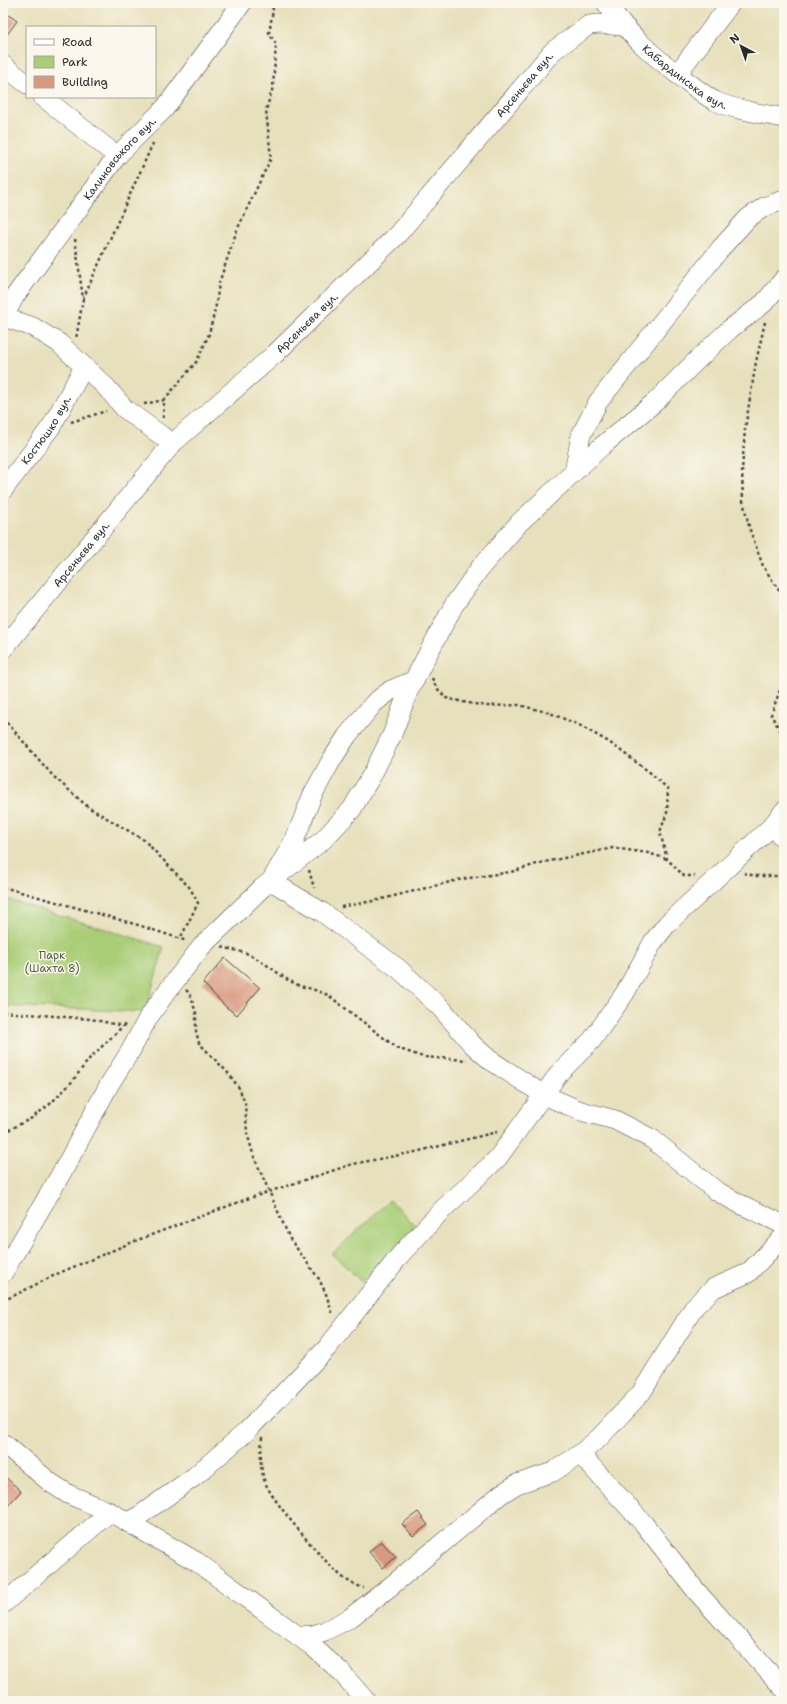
<svg xmlns="http://www.w3.org/2000/svg" width="787" height="1704" viewBox="0 0 787 1704" font-family="'Shantell Sans',sans-serif">
  <style>
    .green { fill: #a9ce77; stroke: #6a7c51 }
    .building { fill: #d99980 }
    .lines { fill: none; stroke-linecap: round; stroke-linejoin: round }
    .minor-casing { stroke: #474641; stroke-width: 20 }
    .path { stroke: #474641; stroke-width: 2.5; stroke-dasharray: 3 3; stroke-linecap: butt }
    .minor { stroke: #fff; stroke-width: 19 }
    .labels { text-anchor: middle; dominant-baseline: central; stroke-width: 3; stroke-linejoin: round; paint-order: stroke }
    .street-label { font-size: 11px; fill: #2b2b2b; stroke: #fbf7ec }
    .park-label { font-size: 11px; fill: #515c42; stroke: #fbf7ec }
  </style>
  <rect width="100%" height="100%" fill="#fbf7ec"/>
  <filter id="ink" filterUnits="userSpaceOnUse"><feTurbulence type="fractalNoise" baseFrequency=".025" numOctaves="2"/><feDisplacementMap in="SourceGraphic" scale="8" xChannelSelector="R" yChannelSelector="G"/><feConvolveMatrix kernelMatrix="1 2 1 2 8 2 1 2 1" color-interpolation-filters="sRGB"/></filter>
  <filter id="wash" filterUnits="userSpaceOnUse"><feTurbulence type="fractalNoise" baseFrequency=".012" numOctaves="4" result="noise"/><feDisplacementMap in="SourceGraphic" scale="16" xChannelSelector="R" yChannelSelector="G"/><feGaussianBlur stdDeviation="0.9" result="paint"/><feColorMatrix in="noise" values="0 0 0 0 0 0 0 0 0 0 0 0 0 0 0 0 0 1.4 0 .05"/><feComposite in="paint" operator="in"/></filter>
  <g filter="url(#wash)">
    <rect width="100%" height="100%" fill="#e7e0bc"/>
    <g class="green">
      <path d="M3,898l161,49 -19,65 -142,-6z"/>
      <path d="M390,1200l27,27 -56,54 -29,-27z"/>
    </g>
    <g id="blocks">
      <g class="building">
        <path d="M3,11l14,10 -14,19z"/>
        <path d="M225,958l35,30 -23,27 -11,-8 -23,-24z"/>
        <path d="M3,1475l18,16 -18,20z"/>
        <path d="M418,1512l10,13 -15,11 -11,-12z"/>
        <path d="M381,1541l15,16 -13,11 -14,-16z"/>
      </g>
    </g>
  </g>
  <g filter="url(#ink)">
    <use href="#blocks" fill-opacity="0" stroke="#474641" stroke-width="1"/>
    <g class="lines">
      <defs>
        <g id="minor">
          <path id="s1" d="M606,3c24,33 47,53 79,77 10,7 20,16 30,21 22,10 46,12 69,17"/>
          <path d="M3,65l24,19"/>
          <path d="M677,74l54,-71"/>
          <path d="M43,97l74,59"/>
          <path d="M4,317l29,10 26,16 47,44 19,22 37,27 11,7"/>
          <path id="s2" d="M3,318l12,-22 102,-140 48,-48 77,-105"/>
          <path d="M574,472l7,-37 17,-33 123,-154 27,-30 16,-11 20,-7"/>
          <path id="s3" d="M3,490l48,-63 33,-60"/>
          <path id="s4" d="M3,649l170,-206 102,-89 122,-119 156,-184 36,-26 10,-1 24,2"/>
          <path d="M415,680l-24,10 -17,13 -27,33 -16,25 -19,35 -17,43 -24,42 51,31 77,57 42,39 31,36 18,16 54,35 37,16 34,9 37,19 63,51 21,12 48,23"/>
          <path d="M771,827l13,11"/>
          <path d="M3,1273l62,-106 44,-82 22,-35 17,-32 17,-24 37,-48 60,-58 61,-48 29,-31 21,-36 19,-38 16,-43 16,-31 30,-56 26,-37 40,-46 82,-76 53,-44 40,-40 35,-33 34,-26 20,-24"/>
          <path d="M3,1443l48,40 17,11 42,18 87,50 115,84 28,25 26,30"/>
          <path d="M580,1454l64,70 53,68 87,97"/>
          <path d="M129,1523l65,-46 52,-45 81,-84 74,-94 42,-45 54,-50 63,-87 32,-32 33,-47 28,-51 14,-18 104,-97 13,-16"/>
          <path d="M3,1604l107,-92"/>
          <path d="M298,1636l15,-1 12,-4 25,-13 41,-32 110,-92 16,-10 36,-12 27,-18 20,-17 41,-44 54,-87 19,-18 34,-15 36,-37"/>
        </g>
      </defs>
      <use href="#minor" class="minor-casing"/>
      <g class="path">
        <path d="M75,239l8,60 -7,40"/>
        <path d="M83,299l71,-158"/>
        <path d="M765,322l-9,40 -11,67 -3,42 1,30 7,29 13,36 21,32"/>
        <path d="M144,404l20,-4"/>
        <path d="M163,418l1,-18 33,-39 12,-27 7,-29 3,-22 18,-53 34,-72 -5,-48 7,-23 3,-43 -7,-11 4,-23 -1,-7"/>
        <path d="M71,422l35,-11"/>
        <path d="M432,678l4,9 10,11 17,4 24,4 32,-1 31,8 29,12 30,17 43,32 16,15 -1,24 -7,19 7,27 17,17h11"/>
        <path d="M784,679l-13,36 13,22"/>
        <path d="M3,718l50,58 35,31 56,33 46,48 8,15 -18,36"/>
        <path d="M309,870l5,18"/>
        <path d="M744,873l11,3h29"/>
        <path d="M3,887l135,38 49,16"/>
        <path d="M341,907l37,-7 84,-21 49,-7 29,-9 73,-15 35,5 19,6"/>
        <path d="M222,947l24,6 15,8 27,19 12,6 12,3 16,6 69,53 26,9 44,3"/>
        <path d="M186,990l4,4 6,19v18l3,12 30,31 10,14 6,15 2,30 7,24 36,82 29,40 7,15 7,21"/>
        <path d="M3,1012l88,7 32,7"/>
        <path d="M3,1133l29,-15 18,-14 20,-20 20,-26 33,-32 4,-2"/>
        <path d="M3,1301l56,-28 76,-32 112,-42 106,-35 62,-12 82,-20"/>
        <path d="M262,1437c-1,17 -3,29 3,45 6,18 64,86 80,97 6,4 12,7 19,9"/>
      </g>
      <use href="#minor" class="minor"/>
    </g>
  </g>
  <g class="labels">
    <g class="street-label">
      <text stroke="none"><textPath href="#s1" startOffset="109">Кабардинська вул.</textPath></text>
      <text stroke="none"><textPath href="#s4" startOffset="770">Арсеньєва вул.</textPath></text>
      <text stroke="none"><textPath href="#s2" startOffset="198">Калиновського вул.</textPath></text>
      <text stroke="none"><textPath href="#s4" startOffset="447">Арсеньєва вул.</textPath></text>
      <text stroke="none"><textPath href="#s3" startOffset="74">Костюшко вул.</textPath></text>
      <text stroke="none"><textPath href="#s4" startOffset="123">Арсеньєва вул.</textPath></text>
    </g>
    <g class="park-label">
      <text x="52" y="955">Парк<tspan x="52" dy="13">(Шахта 8)</tspan></text>
    </g>
  </g>
  <rect width="787" height="1704" fill="none" stroke="#fbf7ec" stroke-width="16"/>
  <rect x="26" y="26" width="130" height="72" fill="#fbf7ec" stroke="#a8a59f"/>
  <rect x="34" y="39" width="20" height="6" fill="#ffffff" stroke="#a8a59f"/>
  <text x="62" y="46" font-size="12" fill="#2b2b2b">Road</text>
  <rect x="34" y="56" width="20" height="12" fill="#a9ce77" stroke="#a8a59f"/>
  <text x="62" y="66" font-size="12" fill="#2b2b2b">Park</text>
  <rect x="34" y="76" width="20" height="12" fill="#d99980" stroke="#a8a59f"/>
  <text x="62" y="86" font-size="12" fill="#2b2b2b">Building</text>
  <g transform="translate(741 46) rotate(319)" stroke="#fbf7ec" stroke-width="3" paint-order="stroke">
  <path d="M0-3L7 15L0 10L-7 15Z" fill="#2b2b2b"/>
  <text y="-6" font-size="11" font-weight="bold" text-anchor="middle" fill="#2b2b2b">N</text>
  </g>
</svg>
